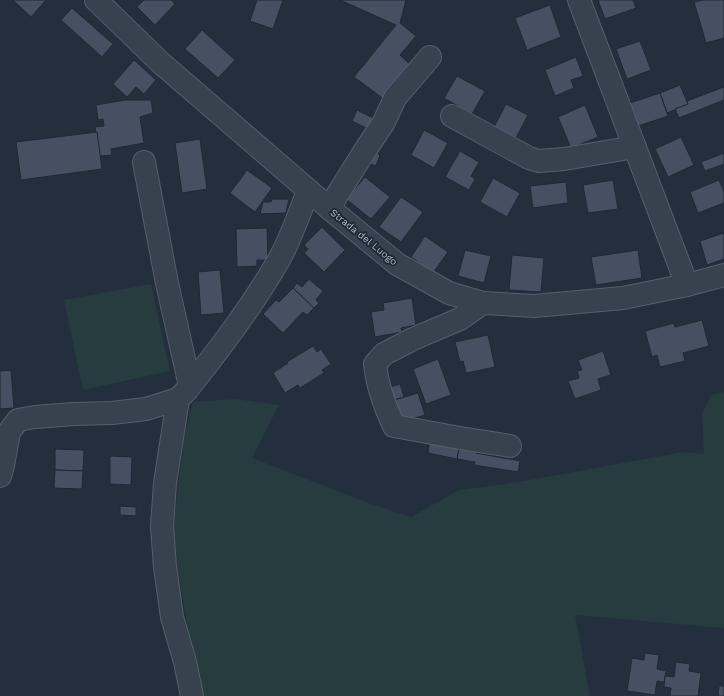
<svg xmlns="http://www.w3.org/2000/svg" width="724" height="696" viewBox="0 0 724 696" font-family="'Work Sans',sans-serif">
  <style>
    .green { fill: #263c3f }
    .building { fill: #455162; stroke: #1f2835 }
    .lines { fill: none; stroke-linecap: round; stroke-linejoin: round }
    .minor-casing { stroke: #565f6c; stroke-width: 24 }
    .minor { stroke: #38414e; stroke-width: 22 }
    .labels { text-anchor: middle; dominant-baseline: central; stroke-width: 3.5; stroke-linejoin: round; paint-order: stroke }
    .street-label { font-size: 10px; fill: #b4bcc9; stroke: #1d2633 }
  </style>
  <rect width="100%" height="100%" fill="#242f3e"/>
  <g class="green">
    <path d="M151,284l19,87 -87,19 -19,-90z"/>
    <path d="M724,392v236l-149,-13 15,81h-386l-15,-62 -17,-96 12,-100 9,-36 42,-3 44,6 -27,53 119,46 40,13 48,-27 60,-8 164,-30 21,2 -2,-41 10,-18z"/>
  </g>
  <g class="building">
    <path d="M13,0h33l-15,17z"/>
    <path d="M144,0h27l4,4 -20,21 -18,-18z"/>
    <path d="M257,0h26l-10,29 -23,-8z"/>
    <path d="M340,0h66l-6,23 16,13 -16,19 14,13 -29,32 -31,-23 42,-52z"/>
    <path d="M598,0h35l3,8 -31,11z"/>
    <path d="M703,0h21v38l-18,5 -12,-41z"/>
    <path d="M550,5l11,32 -34,13 -12,-32z"/>
    <path d="M72,8l41,36 -11,13 -41,-37z"/>
    <path d="M202,30l33,30 -17,18 -33,-29z"/>
    <path d="M640,41l11,29 -24,9 -11,-30z"/>
    <path d="M576,57l7,19 -12,4 3,8 -19,8 -10,-26z"/>
    <path d="M134,60l22,20 -12,14 -8,-7 -9,10 -14,-13z"/>
    <path d="M457,76l28,15 -13,23 -28,-16z"/>
    <path d="M680,85l8,19 -21,9 -7,-20z"/>
    <path d="M724,87v13l-45,18 -4,-9 13,-5 -1,-3z"/>
    <path d="M660,93l8,23 -30,10 -8,-23z"/>
    <path d="M125,100h26l2,13 -13,4 4,26 -33,6 1,6 -12,1 -5,-29 9,-1 -1,-7 -5,1 -2,-15z"/>
    <path d="M506,104l22,11 -12,23 -22,-11z"/>
    <path d="M585,105l13,32 -27,11 -13,-31z"/>
    <path d="M357,110l16,8 -5,11 -16,-8z"/>
    <path d="M424,130l24,13 -14,25 -23,-13z"/>
    <path d="M97,132l5,37 -81,11 -5,-38z"/>
    <path d="M681,137l13,28 -26,12 -13,-28z"/>
    <path d="M200,139l7,50 -25,4 -7,-50z"/>
    <path d="M371,150l9,5 -4,11 -10,-4z"/>
    <path d="M460,151l19,11 -8,14 4,3 -6,11 -24,-13z"/>
    <path d="M724,153v11l-19,7 -4,-9z"/>
    <path d="M247,170l25,18 -17,24 -25,-19z"/>
    <path d="M365,177l25,20 -19,22 -25,-20z"/>
    <path d="M493,178l27,15 -13,24 -27,-15z"/>
    <path d="M613,180l5,29 -30,4 -5,-28z"/>
    <path d="M719,180l5,12v11l-26,10 -8,-21z"/>
    <path d="M566,182l2,21 -35,5 -3,-22z"/>
    <path d="M401,197l22,15 -22,30 -22,-15z"/>
    <path d="M272,199h17l-3,14 -26,1 3,-12h8z"/>
    <path d="M322,227l23,23 -21,22 -20,-19 4,-4 -4,-4z"/>
    <path d="M267,228l1,32h-11v6l-20,1 -1,-38z"/>
    <path d="M724,233v26l-17,6 -7,-24z"/>
    <path d="M425,236l23,16 -15,21 -22,-16z"/>
    <path d="M465,250l26,6 -7,27 -26,-7z"/>
    <path d="M638,250l4,28 -46,7 -5,-28z"/>
    <path d="M512,255l32,3 -3,34 -32,-2z"/>
    <path d="M220,270l4,43 -23,2 -3,-43z"/>
    <path d="M309,279l14,12 -7,9 3,3 -5,5 -21,-20 4,-5 5,4z"/>
    <path d="M293,288l21,20 -7,7 -4,-3 -20,21 -20,-19 13,-14 3,2z"/>
    <path d="M412,298l4,27 -15,3 1,4 -27,5 -4,-25 13,-2 -1,-7z"/>
    <path d="M702,320l7,26 -26,7 2,8 -25,6 -3,-12 -5,2 -7,-26 29,-8 1,4z"/>
    <path d="M488,335l7,32 -29,6 -3,-12 -3,1 -5,-20z"/>
    <path d="M313,346l4,6 4,-3 10,15 -9,6 2,3 -24,15 -2,-3 -13,8 -12,-20 15,-10 -1,-1z"/>
    <path d="M603,351l8,24 -13,4 3,11 -26,9 -7,-18 11,-3 -2,-7 5,-1 -4,-10z"/>
    <path d="M438,359l13,36 -25,9 -13,-35z"/>
    <path d="M11,370l3,38 -14,1v-38z"/>
    <path d="M400,384l4,13 -13,4 -4,-13z"/>
    <path d="M418,393l7,22 -27,8 -7,-22z"/>
    <path d="M430,438l30,6 -3,15 -29,-6z"/>
    <path d="M460,444l17,3 -1,6 44,8 -2,11 -44,-7 1,-3 -18,-3z"/>
    <path d="M55,449l29,1 -1,21 -28,-1z"/>
    <path d="M110,456l22,1 -1,28 -21,-1z"/>
    <path d="M55,470l28,1 -1,18 -28,-1z"/>
    <path d="M120,506l16,1v9l-16,-1z"/>
    <path d="M645,653l14,2 -2,14 9,2 -2,11 -7,-1 -2,14 -28,-4 5,-33 12,2z"/>
    <path d="M676,662l14,2 -1,7 12,2 -3,23h-28l1,-8 -7,-1 1,-11 9,1z"/>
    <path d="M719,686h5v10h-6z"/>
  </g>
  <g class="lines">
    <defs>
      <g id="minor">
        <path d="M96,0l65,63 168,145 68,56 52,29 34,10 51,3 89,-8 64,-13 37,-10"/>
        <path d="M579,0l108,285"/>
        <path d="M452,116l77,42 10,3 25,-2 71,-12"/>
        <path d="M144,162l23,121 23,103c33,-41 65,-84 91,-130 11,-21 19,-44 27,-65"/>
        <path d="M329,208l35,-56 20,-30 11,-24 35,-41"/>
        <path d="M483,303l-23,16 -47,20 -29,15 -9,10c2,20 10,43 19,62l66,12 50,8"/>
        <path d="M178,399l-13,84 -3,43 3,41 7,50 13,45 7,34"/>
        <path d="M0,476l3,-10 6,-34 9,-12 17,-3 39,-3 38,-1 34,-4 32,-10 9,-9"/>
      </g>
    </defs>
    <use href="#minor" class="minor-casing"/>
    <use href="#minor" class="minor"/>
  </g>
  <g class="labels">
    <g class="street-label">
      <text transform="translate(364 237) rotate(39)">Strada del Luogo</text>
    </g>
  </g>
</svg>
